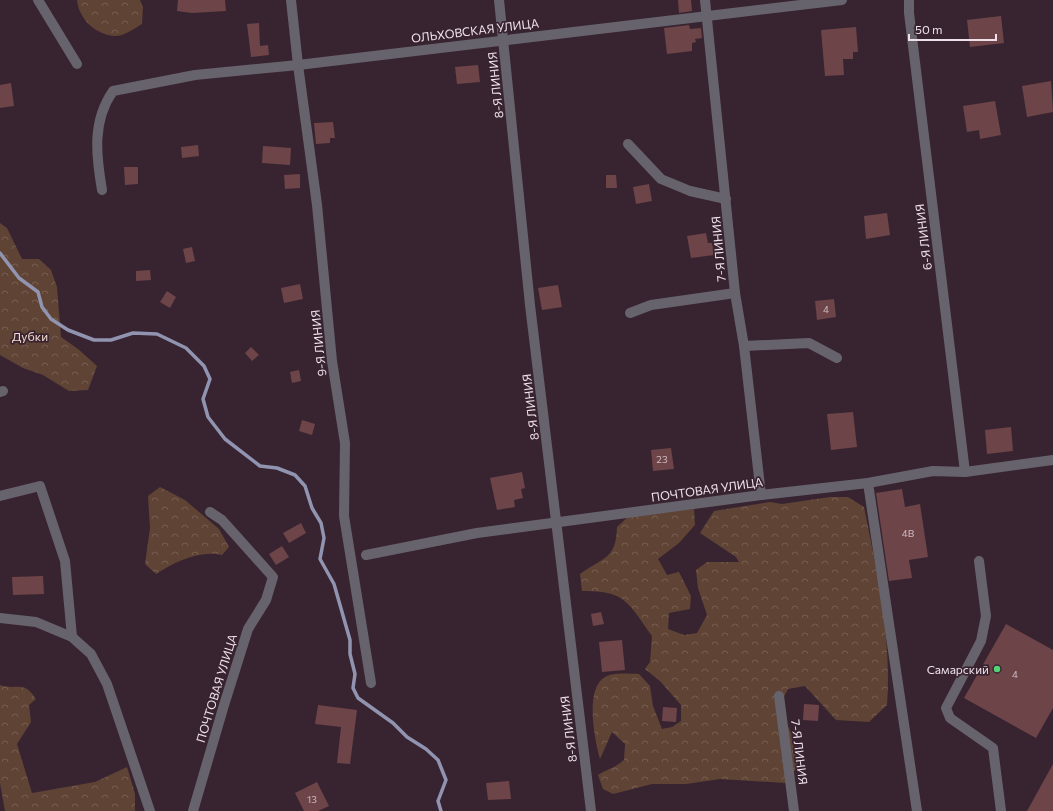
<svg xmlns="http://www.w3.org/2000/svg" width="1053" height="811" viewBox="0 0 1053 811" font-family="Commissioner,sans-serif">
  <style>
    .forest { fill: url(#forest-crowns) }
    .lines { fill: none; stroke-linecap: round; stroke-linejoin: round }
    .stream { stroke: #9194b0; stroke-width: 3.5 }
    .building { fill: #6d4448 }
    .minor { stroke: #67636d; stroke-width: 10 }
    .poi-dot { fill: #52d673; stroke: #382431; stroke-width: 1.5 }
    .labels { text-anchor: middle; dominant-baseline: central; stroke-width: 3.5; stroke-linejoin: round; paint-order: stroke }
    .number-label { font-size: 10px; fill: #cebac2 }
    .street-label { font-size: 12px; fill: #efe1ea; stroke: #382431 }
    .park-label { font-size: 12px; fill: #f7dccf; stroke: #382431 }
    .poi-label { font-size: 12px; fill: #efe1ea; stroke: #382431; text-anchor: end }
  </style>
  <defs>
    <pattern id="forest-crowns" width="20" height="18" patternUnits="userSpaceOnUse"><rect width="20" height="18" fill="#5f4334"/><path d="M2 6a3 3 0 1 1 6 0M12 15a3 3 0 1 1 6 0" fill="none" stroke="#765e52"/></pattern>
  </defs>
  <rect width="100%" height="100%" fill="#382431"/>
  <g class="forest">
    <path d="M77,0h63l3,7 -1,17c-7,4 -19,13 -28,12 -19,-2 -35,-17 -37,-36z"/>
    <path d="M0,223l7,5 15,31h17l12,11 6,17 4,50 17,12 19,17 -9,24 -19,1 -26,-16 -20,-7 -23,-13z"/>
    <path d="M160,487l25,13 34,29 10,18 -7,8c-23,-5 -47,7 -66,19l-11,-10 5,-36 -2,-32z"/>
    <path d="M830,497h18l16,10c13,65 28,132 23,198l-18,17 -33,-2 -31,-34 -17,3 -9,17 12,27 7,33 -12,17 -66,-4 -34,5h-34l-39,10 -10,-5 -5,-14c9,-6 17,-7 26,-15l1,-16 -13,-12 -12,27c-5,-18 -16,-70 5,-82 9,-5 24,-3 34,-3l11,12 3,20 9,23 10,-2 9,-6v-16l-21,-24 -15,-12 5,-7 2,-26c-23,-32 -26,-46 -70,-45l-2,-17c23,-17 36,-14 37,-47l13,-12 64,-6 1,16 -16,18 -21,16 9,16 12,-3 12,24 -1,13 -21,4 -1,16 16,6 13,-2 10,-18 -9,-27 -2,-18 11,-8h32l-3,-5 -36,-24 14,-22 56,-9 12,2z"/>
    <path d="M0,685c17,6 23,-6 36,14l-7,6 2,17 -14,22 15,49 63,-11 32,-15 8,27v17h-130l-5,-28z"/>
  </g>
  <g class="lines">
    <path class="stream" d="M0,253l19,25 19,14 4,15 9,12 17,11 26,10h17l22,-7 24,1 29,14 18,18 6,13 -7,20 5,18 17,22 35,27 17,2 18,7 10,11 7,22 9,15 3,15 -4,21 14,25 16,56v14l5,20 -2,14 5,10 35,25 14,14 19,12 12,11 8,20 -8,21 3,10"/>
  </g>
  <g class="building">
    <path d="M178,0h47l1,11 -34,2 -15,-2z"/>
    <path d="M678,0h13l1,11 -13,2z"/>
    <path d="M1001,16l3,27 -34,4 -3,-27z"/>
    <path d="M259,23l1,23 8,-1 1,10 -18,2 -4,-33z"/>
    <path d="M689,25l1,4 11,-1 1,10 -7,1 1,3 -4,1v8l-25,3 -3,-26z"/>
    <path d="M856,27l2,25h-5v7h-10l1,16 -19,1 -4,-46z"/>
    <path d="M478,65l2,17 -23,2 -2,-17z"/>
    <path d="M1051,81l2,31 -26,5 -5,-31z"/>
    <path d="M11,83l3,23 -14,2v-23z"/>
    <path d="M995,101l6,34 -21,4 -1,-9 -12,2 -4,-26z"/>
    <path d="M333,122l2,16h-5v5l-14,1 -2,-21z"/>
    <path d="M198,145l1,11 -17,2 -1,-11z"/>
    <path d="M263,146l28,2 -1,17 -28,-2z"/>
    <path d="M124,167h14v17l-13,1z"/>
    <path d="M300,174v14l-15,1 -1,-14z"/>
    <path d="M606,175h10l1,13h-11z"/>
    <path d="M649,184l3,17 -16,3 -3,-17z"/>
    <path d="M887,213l3,22 -24,4 -2,-23z"/>
    <path d="M706,233l2,10h4l2,12 -23,3 -4,-22z"/>
    <path d="M192,247l3,14 -9,2 -3,-14z"/>
    <path d="M150,270l1,10 -15,1v-10z"/>
    <path d="M300,284l3,15 -19,4 -3,-15z"/>
    <path d="M558,285l4,22 -20,3 -4,-22z"/>
    <path d="M167,291l9,6 -6,11 -10,-6z"/>
    <path d="M834,299l2,18 -19,3 -2,-19z"/>
    <path d="M251,347l8,8 -7,6 -7,-8z"/>
    <path d="M299,370l2,11 -9,2 -2,-11z"/>
    <path d="M853,412l4,35 -26,3 -4,-36z"/>
    <path d="M302,420l13,4 -3,11 -13,-4z"/>
    <path d="M1011,427l2,24 -26,3 -2,-24z"/>
    <path d="M671,448l3,21 -21,2 -2,-21z"/>
    <path d="M522,472l3,16 -4,1 2,9 -9,2 1,7 -18,3 -7,-32z"/>
    <path d="M902,489l3,18 15,-3 8,53 -19,3 3,18 -23,3 -13,-88z"/>
    <path d="M301,523l5,10 -17,10 -6,-10z"/>
    <path d="M282,546l7,11 -13,8 -7,-11z"/>
    <path d="M43,576l1,18 -31,1 -1,-18z"/>
    <path d="M601,612l3,12 -11,2 -2,-12z"/>
    <path d="M1006,624l47,26v58l-17,30 -72,-40z"/>
    <path d="M622,640l3,30 -23,2 -3,-30z"/>
    <path d="M804,704l15,1 -1,16 -15,-1z"/>
    <path d="M318,705l39,5 -7,54 -13,-1 4,-36 -26,-3z"/>
    <path d="M663,707l14,1 -1,14 -14,-1z"/>
    <path d="M1053,764v47h-26z"/>
    <path d="M509,781l2,18 -23,1 -2,-17z"/>
    <path d="M317,782l12,24 -11,5h-14l-9,-18z"/>
  </g>
  <g class="lines">
    <g class="minor">
      <path d="M38,0l39,64"/>
      <path d="M291,0l7,65 19,140 15,156 13,82 -1,73 27,167"/>
      <path d="M499,0l31,305 61,506"/>
      <path d="M705,0l30,293 9,53 17,149"/>
      <path d="M909,0v13l56,459"/>
      <path d="M628,144l33,35 29,12 36,8"/>
      <path d="M102,190c-6,-35 -10,-69 11,-99l82,-16 103,-10 544,-65"/>
      <path d="M630,313l21,-8 84,-12"/>
      <path d="M744,346l65,-3 28,15"/>
      <path d="M0,392l3,-1"/>
      <path d="M868,483l49,328"/>
      <path d="M0,496l40,-10 25,75 7,76"/>
      <path d="M366,555l111,-22 284,-38 107,-12 65,-12 32,1 88,-12"/>
      <path d="M979,561l7,55 -5,25 -35,67 4,10 43,30 8,63"/>
      <path d="M0,618l36,4 36,15 19,17 16,30 43,127"/>
      <path d="M779,696l15,115"/>
      <path d="M193,811l31,-106 24,-76 18,-29 7,-23 -51,-57 -12,-8"/>
    </g>
  </g>
  <circle class="poi-dot" cx="997" cy="669" r="4"/>
  <g class="labels">
    <g class="number-label">
      <text x="826" y="309">4</text>
      <text x="662" y="459">23</text>
      <text x="908" y="533">4В</text>
      <text x="1015" y="674">4</text>
      <text x="312" y="799">13</text>
    </g>
    <g class="street-label">
      <text transform="translate(475 30) rotate(-7)">ОЛЬХОВСКАЯ УЛИЦА</text>
      <text transform="translate(495 85) rotate(-96)">8-Я ЛИНИЯ</text>
      <text transform="translate(923 237) rotate(-97)">6-Я ЛИНИЯ</text>
      <text transform="translate(718 249) rotate(-95)">7-Я ЛИНИЯ</text>
      <text transform="translate(318 343) rotate(-96)">9-Я ЛИНИЯ</text>
      <text transform="translate(530 407) rotate(-97)">8-Я ЛИНИЯ</text>
      <text transform="translate(707 489) rotate(-8)">ПОЧТОВАЯ УЛИЦА</text>
      <text transform="translate(216 688) rotate(-73)">ПОЧТОВАЯ УЛИЦА</text>
      <text transform="translate(568 729) rotate(-97)">8-Я ЛИНИЯ</text>
      <text transform="translate(800 752) rotate(83)">7-Я ЛИНИЯ</text>
    </g>
    <g class="park-label">
      <text x="30" y="336">Дубки</text>
    </g>
    <g class="poi-label">
      <text x="989" y="669">Самарский</text>
    </g>
  </g>
  <path d="M909 34v6h87v-6" fill="none" stroke="#efe1ea" stroke-width="2"/>
  <text x="915" y="34" font-size="12" fill="#efe1ea" stroke="#382431" stroke-width="3" paint-order="stroke">50 m</text>
</svg>
